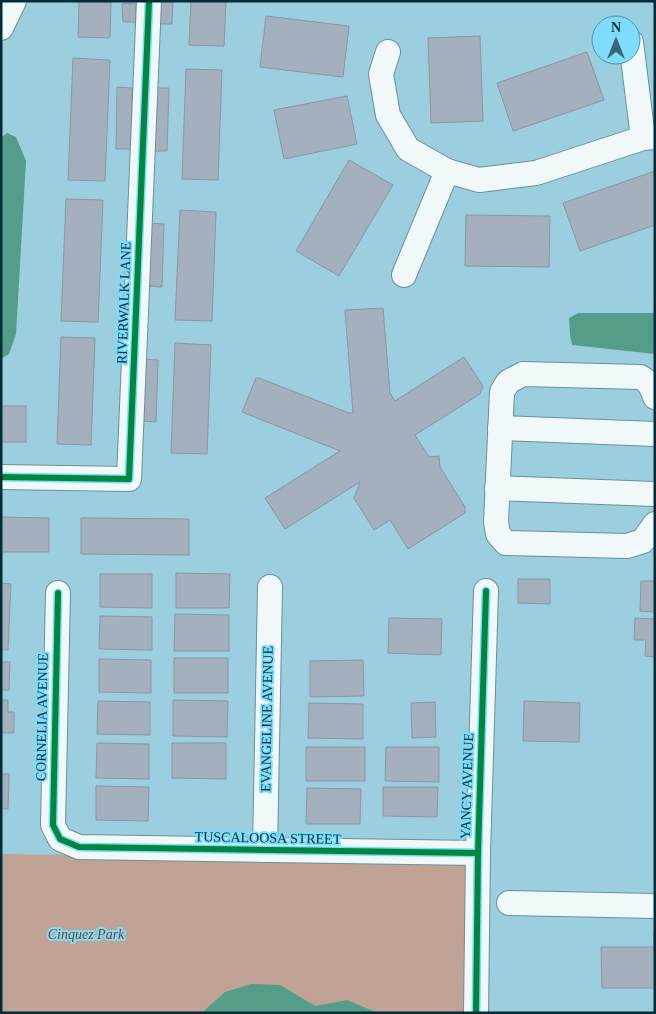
<svg xmlns="http://www.w3.org/2000/svg" width="656" height="1014" viewBox="0 0 656 1014" font-family="'Times New Roman',serif">
  <style>
    .green { fill: #c1a395 }
    .water { fill: #549d88 }
    .building { fill: #a5b0bf; stroke: #8b95a5 }
    .lines { fill: none; stroke-linecap: round; stroke-linejoin: round }
    .minor-casing { stroke: #6b909b; stroke-width: 26 }
    .minor { stroke: #f0f8fa; stroke-width: 24 }
    .cycleway-casing { stroke: #7edcfb; stroke-width: 9 }
    .cycleway { stroke: #00873e; stroke-width: 6 }
    .labels { text-anchor: middle; dominant-baseline: central; stroke-width: 4; stroke-linejoin: round; paint-order: stroke }
    .street-label { font-size: 14px; fill: #012c38; stroke: #7edcfb }
    .park-label { font-size: 14px; font-style: italic; fill: #893a19; stroke: #7edcfb }
  </style>
  <rect width="100%" height="100%" fill="#9bcede"/>
  <path class="green" d="M1,854l470,5 -3,154h-467z"/>
  <g class="water">
    <path d="M7,133l9,4 10,24 -10,173 -7,20 -8,5v-221z"/>
    <path d="M578,313h77v41l-83,-9 -2,-10 -1,-17z"/>
    <path d="M251,984l29,1 35,21 32,-6 31,13h-173v-3l20,-18z"/>
  </g>
  <g class="building">
    <path d="M79,1h32l-1,37 -32,-1z"/>
    <path d="M158,1h15l-1,23h-15z"/>
    <path d="M191,1h35l-2,45 -35,-1z"/>
    <path d="M135,3l1,19h-13l-1,-18z"/>
    <path d="M266,16l83,10 -6,51 -83,-10z"/>
    <path d="M480,36l3,85 -52,2 -3,-85z"/>
    <path d="M587,52l17,48 -91,31 -16,-48z"/>
    <path d="M73,58l37,2 -5,121 -37,-1z"/>
    <path d="M186,69l36,1 -4,110 -36,-1z"/>
    <path d="M117,87l15,1 -1,61h-15z"/>
    <path d="M154,88h15l-2,63h-15z"/>
    <path d="M347,96l10,48 -73,15 -10,-49z"/>
    <path d="M349,160l44,25 -54,91 -43,-25z"/>
    <path d="M655,171v54l-75,26 -17,-48z"/>
    <path d="M66,199l37,1 -5,122 -37,-1z"/>
    <path d="M180,210l36,2 -4,109 -37,-1z"/>
    <path d="M466,215l84,1 -1,51 -84,-1z"/>
    <path d="M149,223l15,1 -2,63 -15,-1z"/>
    <path d="M383,308l7,85 5,8 69,-44 19,29 -3,8 -65,41 14,22 10,-1 1,11 25,40v6l-57,36 -18,-29 -16,10 -20,-32 6,-16 -75,47 -20,-31 75,-47 -98,-39 14,-34h3l90,35h4l-8,-103z"/>
    <path d="M61,337l34,1 -4,107 -34,-1z"/>
    <path d="M175,343l36,2 -4,109 -36,-1z"/>
    <path d="M143,359l15,1 -2,62 -15,-1z"/>
    <rect x="1" y="406" width="25" height="36"/>
    <path d="M1,517l48,1v34h-48z"/>
    <path d="M81,518l108,1v36l-108,-1z"/>
    <path d="M176,573l54,1 -1,34h-53z"/>
    <path d="M100,574h52v34l-52,-1z"/>
    <path d="M518,579h32v25l-32,-1z"/>
    <path d="M641,581h14v31l-15,-1z"/>
    <path d="M1,583l10,1 -3,66h-7z"/>
    <path d="M175,614l54,1v36h-55z"/>
    <path d="M100,616l52,1v33l-53,-1z"/>
    <path d="M389,618l53,1 -1,36 -53,-2z"/>
    <path d="M635,618l20,1v38l-10,-1 1,-16h-12z"/>
    <rect x="174" y="658" width="54" height="35"/>
    <path d="M99,659l52,1v33l-52,-1z"/>
    <path d="M363,660l1,36 -54,1v-36z"/>
    <path d="M1,662h9l-1,28h-8z"/>
    <path d="M1,700h7v12h6v21h-13z"/>
    <path d="M173,700l55,1 -1,36 -54,-1z"/>
    <path d="M98,701l52,1v33l-53,-1z"/>
    <path d="M524,701l56,2 -1,39 -56,-1z"/>
    <path d="M435,702l1,35 -24,1 -1,-35z"/>
    <path d="M309,703l54,1v35l-55,-1z"/>
    <path d="M97,743l52,1v35l-53,-1z"/>
    <path d="M172,743h54v36l-54,-1z"/>
    <rect x="306" y="747" width="59" height="34"/>
    <path d="M386,747h53v35l-54,-1z"/>
    <path d="M1,774h8l-1,35h-7z"/>
    <path d="M96,786l53,1 -1,34 -52,-1z"/>
    <path d="M383,787h55l-1,30 -54,-1z"/>
    <path d="M307,788l54,1 -1,35h-54z"/>
    <path d="M654,932h1v56h-53l-1,-41h53z"/>
  </g>
  <g class="lines">
    <defs>
      <g id="minor">
        <path d="M1,28l13,-27"/>
        <path d="M631,42l12,96"/>
        <path d="M388,52l-7,22 7,41 20,34 39,22 32,9 57,-7 107,-35 12,-1"/>
        <path d="M404,275l43,-104"/>
        <path d="M655,397c-3,-9 -6,-16 -15,-20l-117,-3 -15,8 -6,10 -6,130 2,12 8,9 121,3 16,-5 12,-17"/>
        <path d="M500,428l155,6"/>
        <path d="M1,477l128,2 20,-478"/>
        <path d="M497,488l158,6"/>
        <path d="M58,593l-5,232 7,14 19,8 399,6"/>
        <path d="M265,850l5,-263"/>
        <path d="M509,903l146,3"/>
        <path d="M476,1013l2,-160 8,-262"/>
      </g>
    </defs>
    <use href="#minor" class="minor-casing"/>
    <use href="#minor" class="minor"/>
    <defs>
      <g id="cycleway">
        <path d="M1,477l128,2 20,-478"/>
        <path d="M58,593l-5,232 7,14 19,8 399,6"/>
        <path d="M476,1013l2,-160 8,-262"/>
      </g>
    </defs>
    <use href="#cycleway" class="cycleway-casing"/>
    <use href="#cycleway" class="cycleway"/>
  </g>
  <g class="labels">
    <g class="street-label">
      <text transform="translate(124 303) rotate(-88)">RIVERWALK LANE</text>
      <text transform="translate(42 717) rotate(-89)">CORNELIA AVENUE</text>
      <text transform="translate(267 719) rotate(-89)">EVANGELINE AVENUE</text>
      <text transform="translate(467 786) rotate(-88)">YANCY AVENUE</text>
      <text transform="translate(268 838) rotate(1)">TUSCALOOSA STREET</text>
    </g>
    <g class="park-label">
      <text x="86" y="934">Cinquez Park</text>
    </g>
  </g>
  <rect width="656" height="1014" fill="none" stroke="#012c38" stroke-width="5"/>
  <g transform="translate(616 40)"><circle r="24" fill="#7edcfb" stroke="#4c96ad"/>
  <path d="M0-4L9 19L0 12L-9 19Z" fill="#376572"/>
  <text y="-8" font-size="14" font-weight="bold" text-anchor="middle" fill="#012c38">N</text>
  </g>
</svg>
